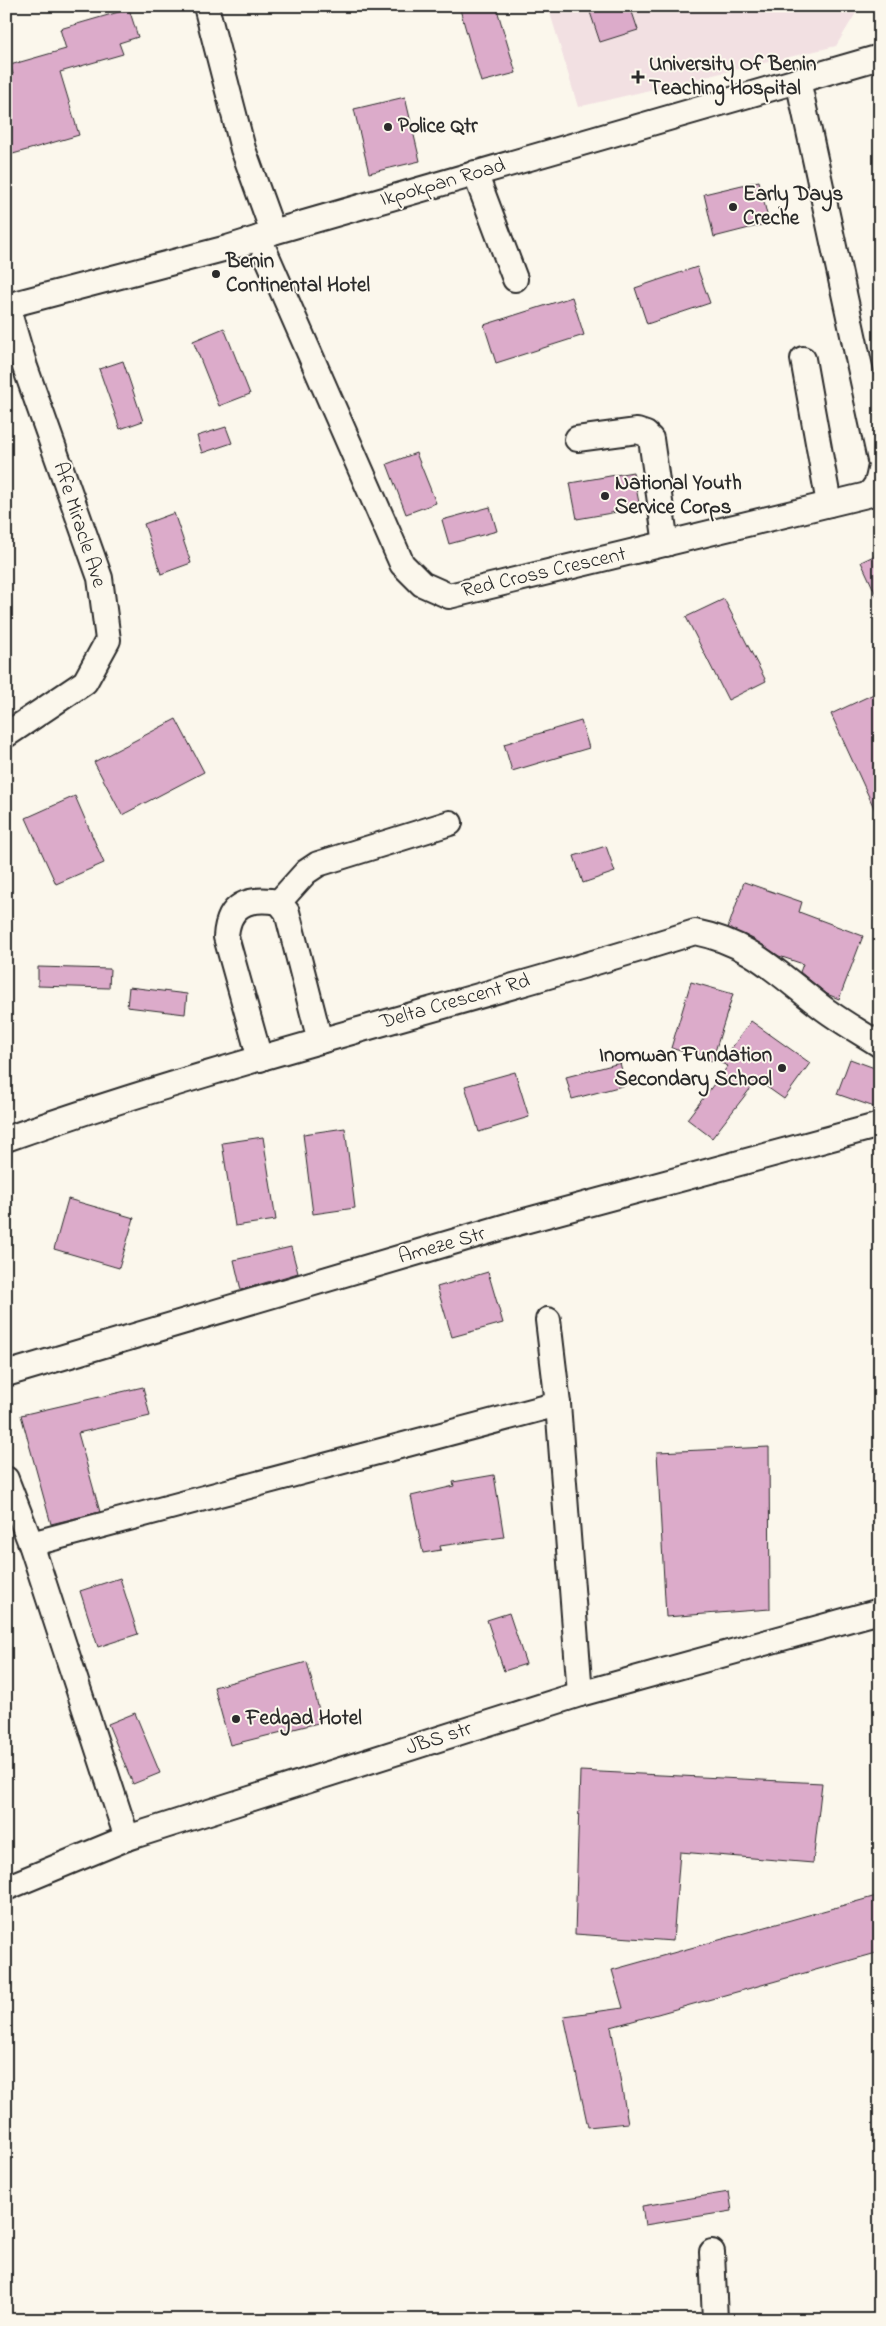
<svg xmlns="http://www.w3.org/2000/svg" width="886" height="2326" viewBox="0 0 886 2326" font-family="'Indie Flower',sans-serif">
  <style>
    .built { fill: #f2e0e2 }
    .building { fill: #dcabca; stroke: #2b2b2b }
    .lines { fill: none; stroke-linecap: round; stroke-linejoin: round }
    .minor-casing { stroke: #2b2b2b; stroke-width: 28 }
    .minor { stroke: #fbf7ec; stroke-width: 24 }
    .poi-dot { fill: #2b2b2b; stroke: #fbf7ec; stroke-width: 2 }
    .labels { text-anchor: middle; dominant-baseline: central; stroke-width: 4; stroke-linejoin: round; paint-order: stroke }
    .poi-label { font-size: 21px; font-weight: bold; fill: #2b2b2b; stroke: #fbf7ec; text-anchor: start }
    .street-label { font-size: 21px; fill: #2b2b2b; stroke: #fbf7ec }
  </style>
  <rect width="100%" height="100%" fill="#fbf7ec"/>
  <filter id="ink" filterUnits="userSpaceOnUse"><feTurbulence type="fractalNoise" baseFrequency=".02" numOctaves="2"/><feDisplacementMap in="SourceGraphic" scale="10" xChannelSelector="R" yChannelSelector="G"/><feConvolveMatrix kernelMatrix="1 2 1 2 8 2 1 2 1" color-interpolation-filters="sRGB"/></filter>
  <g filter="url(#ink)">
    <path class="built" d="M548,6h310l1,2 -23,38 -258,61z"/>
    <g class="building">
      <path d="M459,6h37l20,67 -35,9z"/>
      <path d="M588,6h42l8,24 -38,12z"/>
      <path d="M129,9l9,28 -19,6 4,11 -63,18 19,63 -73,21v-80l7,-2 -3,-9 56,-16 -6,-20z"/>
      <path d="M405,97l15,64 -51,12 -15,-64z"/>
      <path d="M759,181l10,42 -55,14 -10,-43z"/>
      <path d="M697,267l13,36 -63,21 -12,-36z"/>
      <path d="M572,297l12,38 -88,28 -12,-38z"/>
      <path d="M224,328l26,66 -31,12 -26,-65z"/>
      <path d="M123,361l20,60 -23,8 -21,-60z"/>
      <path d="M226,427l6,16 -30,10 -5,-17z"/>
      <path d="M416,453l20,50 -30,11 -19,-50z"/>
      <path d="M633,472l7,36 -63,11 -7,-36z"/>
      <path d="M490,507l7,24 -48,13 -7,-24z"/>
      <path d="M174,513l17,50 -30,11 -17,-50z"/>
      <path d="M880,553v50l-19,-41z"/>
      <path d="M724,599l42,82 -38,19 -42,-83z"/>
      <path d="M880,691v130l-49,-107z"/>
      <path d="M176,719l28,53 -82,43 -28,-53z"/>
      <path d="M581,721l8,27 -77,23 -8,-27z"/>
      <path d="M75,796l29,67 -48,21 -30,-66z"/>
      <path d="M606,846l9,26 -32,11 -9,-27z"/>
      <path d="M744,882l58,20 -3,10 64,24 -24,63 -12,-5 -27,-22 3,-8 -24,-8 -26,-17 -25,-11z"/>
      <path d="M38,967l72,2 -1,19 -71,-2z"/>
      <path d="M691,982l42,12 -21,67 -41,-13z"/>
      <path d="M129,987l58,7 -2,20 -58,-7z"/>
      <path d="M751,1021l59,42 -26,36 -27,-19 -45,58 -25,-19 41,-53 -7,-3z"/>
      <path d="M850,1059l30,11v39l-43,-15z"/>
      <path d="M620,1063l6,22 -54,14 -6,-22z"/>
      <path d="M515,1072l14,45 -50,15 -14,-46z"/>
      <path d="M345,1128l10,80 -42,6 -10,-80z"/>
      <path d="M263,1137l13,83 -41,6 -13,-83z"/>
      <path d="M68,1199l66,19 -15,50 -65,-19z"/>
      <path d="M291,1247l7,26 -57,17 -7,-30z"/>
      <path d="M488,1272l15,51 -51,14 -15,-50z"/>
      <path d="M143,1387l7,29 -72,17 22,79 -49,12 -30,-109z"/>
      <path d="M769,1447l1,162 -104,8 -9,-165z"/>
      <path d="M494,1475l10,62 -64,9 1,4 -18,3 -12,-57 43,-10 -1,-4z"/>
      <path d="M120,1578l18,56 -40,13 -18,-56z"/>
      <path d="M509,1613l17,51 -22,7 -17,-51z"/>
      <path d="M307,1662l15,60 -92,23 -16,-58z"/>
      <path d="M135,1713l25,60 -27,11 -25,-60z"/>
      <path d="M580,1771l242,12 -9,80 -133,-11 -7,89 -98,-7z"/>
      <path d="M880,1895v57l-269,75 17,96 -40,4 -24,-111 59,-8 -11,-38z"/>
      <path d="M729,2192l3,19 -87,14 -3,-19z"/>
    </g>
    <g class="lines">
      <defs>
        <g id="minor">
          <path d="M206,6l37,143 30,83"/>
          <path d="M798,80l82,380"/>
          <path d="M475,173l40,106"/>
          <path d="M259,238l143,326 20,20 27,12 418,-101c9,-7 11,-13 13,-25"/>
          <path d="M6,306l221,-58 32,-10 14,-6 607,-175"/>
          <path d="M803,359l26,145"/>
          <path d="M577,439l60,-8 9,3 5,5 15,105"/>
          <path d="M6,735l79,-53 23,-42 -8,-62 -75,-211 -18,-61"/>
          <path d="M279,902l8,10 33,129"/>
          <path d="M260,1059l-34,-122c2,-33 22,-40 53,-35l27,-30 12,-8 132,-41"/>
          <path d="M6,1139c226,-80 461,-135 689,-207 55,11 81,40 124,73 19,15 41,27 61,40"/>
          <path d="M548,1320l10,84 22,290"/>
          <path d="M6,1374l511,-151 363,-98"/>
          <path d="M6,1479l25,65 96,294"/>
          <path d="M31,1544l527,-140"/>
          <path d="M6,1888l121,-50 453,-144 300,-83"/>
          <path d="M712,2252l3,68"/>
        </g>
      </defs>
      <use href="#minor" class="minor-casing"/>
      <use href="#minor" class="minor"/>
    </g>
  </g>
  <g class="poi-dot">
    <path d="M635.5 69.5h5v5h5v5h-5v5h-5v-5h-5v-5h5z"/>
    <circle cx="388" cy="127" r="5"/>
    <circle cx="733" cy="207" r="5"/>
    <circle cx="216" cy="274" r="5"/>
    <circle cx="605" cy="496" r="5"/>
    <circle cx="782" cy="1068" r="5"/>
    <circle cx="236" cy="1719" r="5"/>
  </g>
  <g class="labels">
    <g class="poi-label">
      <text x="649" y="65">University Of Benin<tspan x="649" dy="24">Teaching Hospital</tspan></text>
      <text x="398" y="127">Police Qtr</text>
      <text x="743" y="195">Early Days<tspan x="743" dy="24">Creche</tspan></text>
      <text x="226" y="262">Benin<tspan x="226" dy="24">Continental Hotel</tspan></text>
      <text x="615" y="484">National Youth<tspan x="615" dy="24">Service Corps</tspan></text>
      <text x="772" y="1056" text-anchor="end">Inomwan Fundation<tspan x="772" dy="24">Secondary School</tspan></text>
      <text x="246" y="1719">Fedgad Hotel</text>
    </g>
    <g class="street-label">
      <text transform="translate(443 183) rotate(-16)">Ikpokpan Road</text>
      <text transform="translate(79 525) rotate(72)">Afe Miracle Ave</text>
      <text transform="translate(544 573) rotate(-13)">Red Cross Crescent</text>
      <text transform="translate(455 1002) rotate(-16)">Delta Crescent Rd</text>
      <text transform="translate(442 1246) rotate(-16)">Ameze Str</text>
      <text transform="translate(439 1739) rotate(-18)">JBS str</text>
    </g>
  </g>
  <rect width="886" height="2326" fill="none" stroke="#fbf7ec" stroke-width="25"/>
  <rect x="12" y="12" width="861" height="2301" fill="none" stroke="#2b2b2b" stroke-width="2" filter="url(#ink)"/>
</svg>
